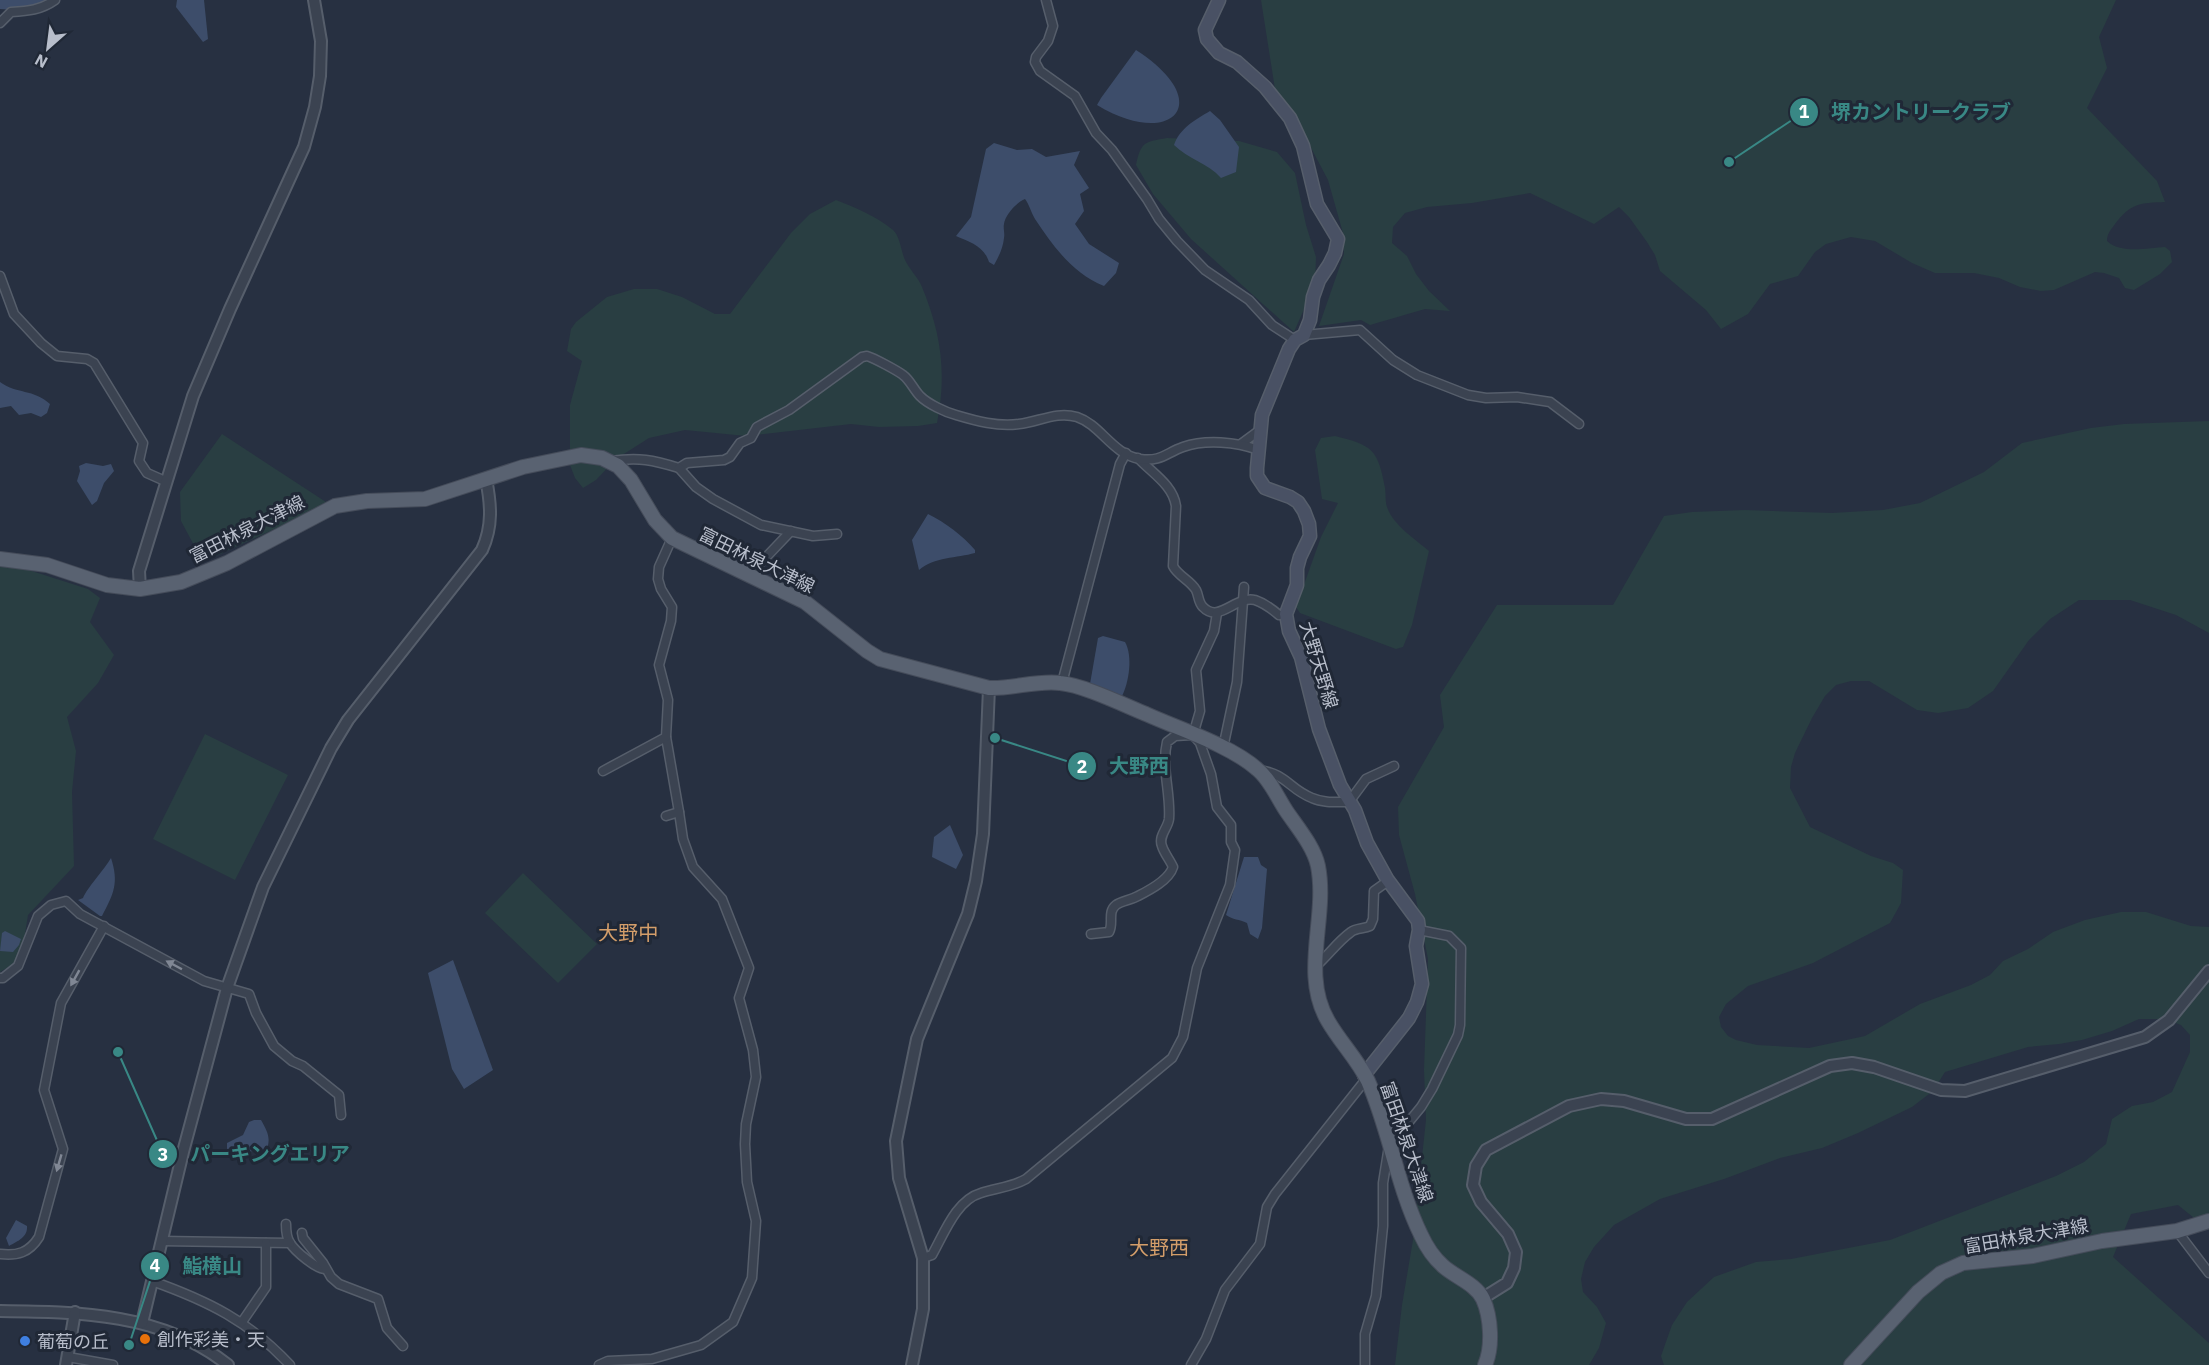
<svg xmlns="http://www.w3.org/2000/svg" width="2209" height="1365" viewBox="0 0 2209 1365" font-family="'IBM Plex Sans','Noto Sans JP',sans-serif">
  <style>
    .green { fill: #293e42 }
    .water { fill: #3d4d6a }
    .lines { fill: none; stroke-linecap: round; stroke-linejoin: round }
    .stream { stroke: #3d4d6a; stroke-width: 3 }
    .river { stroke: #3d4d6a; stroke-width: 16 }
    .minor-casing { stroke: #565e6b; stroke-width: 11 }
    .tertiary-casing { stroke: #565e6b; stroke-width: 14 }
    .secondary-casing { stroke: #565e6b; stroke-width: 15 }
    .primary-casing { stroke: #454c5a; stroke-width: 16 }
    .minor { stroke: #3b4351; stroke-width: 8 }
    .tertiary { stroke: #3b4351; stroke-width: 10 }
    .secondary { stroke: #495164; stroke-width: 12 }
    .primary { stroke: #596271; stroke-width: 14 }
    .oneway { fill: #808794 }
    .food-dot { fill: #e8710a; stroke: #202836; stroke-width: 2 }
    .shop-dot { fill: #3f7fe0; stroke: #202836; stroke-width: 2 }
    .labels { text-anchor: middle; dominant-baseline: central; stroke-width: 6; stroke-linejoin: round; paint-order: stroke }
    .street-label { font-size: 18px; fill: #b8becb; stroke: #202836 }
    .poi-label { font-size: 18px; fill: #b8becb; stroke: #202836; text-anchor: start }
    .neighbourhood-label { font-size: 20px; fill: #d49e6a; stroke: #202836 }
    .leader { fill: none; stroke: #398885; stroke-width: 2 }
    .callout-dot { fill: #398885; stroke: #202836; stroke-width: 2 }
    .mark-label { font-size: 18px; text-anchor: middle; font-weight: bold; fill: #fff }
    .callout-label { font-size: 20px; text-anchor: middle; font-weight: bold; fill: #398885; stroke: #202836; stroke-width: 6; stroke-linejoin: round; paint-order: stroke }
  </style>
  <rect width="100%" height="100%" fill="#273041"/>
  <g class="green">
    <path d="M1261,0h855l-17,37 8,31 -20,40 70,73 8,21c-25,1 -34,1 -50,22 -4,6 -8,9 -8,17 13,13 41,7 58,6l5,4 2,11 -12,12 -26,16 -9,-2 -6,-10 -15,-5 -9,-1 -41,18 -13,1 -21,-4 -21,-9 -25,-5h-39l-23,-10 -37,-22 -24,-4 -25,7 -11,8 -17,24 -28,8 -22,30 -27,15 -15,-19 -46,-39 -5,-16 -8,-13 -18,-25 -10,-10 -25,17 -64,-31 -58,10 -45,4 -22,6 -12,14 -1,16 15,13 9,18 13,17 21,20 -25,-2 -55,16 -9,-5 -42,6 25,-72 -1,-21 -15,-53 -19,-36 -34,-55z"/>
    <path d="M1167,138l72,3 38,11 18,21 11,52 10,32 -1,27 -21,48 -103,-93 -38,-45 -17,-29c5,-24 9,-23 31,-27z"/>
    <path d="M836,200c20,8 40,16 57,30 7,6 8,21 12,30 4,9 13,17 17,27 19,46 25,86 15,136l-19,3 -39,1 -28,-3 -105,12 -61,-6 -36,8 -33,21 -20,21 -13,8 -8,-10 -5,-13v-60l12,-44 -15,-10 4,-22 5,-7 31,-25 27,-8h23l25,8 33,17h15l61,-81 19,-19z"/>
    <path d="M2209,421v212l-33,-18 -46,-15h-51l-29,19 -21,21 -36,51 -25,17 -30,5 -21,-3 -48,-29h-18l-15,4 -11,11 -13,22 -17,35 -4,14 -1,21 20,39 61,29 22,7 10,7 -2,33 -11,20 -77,40 -65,23 -22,18 -7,13 2,10 7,9 8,4 21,5 52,3 56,-12 55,-32 51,-19 19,-10 13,-14 25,-12 25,-17 32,-12 36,-8h25l45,14 18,1v303l-31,-25 -47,9 -18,43 96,86v22h-545l-3,-9 11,-31 15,-23 27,-25 42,-15 35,-3 99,-19 166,-64 28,-14 22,-18 6,-25 20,-13 21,-4 19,-10 18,-40v-17l-9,-10 -16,-6h-26l-27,12 -30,9 -23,4 -31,3 -83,25 -12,19 -21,16 -54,26 -36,15 -42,10 -56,21 -64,20 -46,26 -20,22 -9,15 -4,17 2,13 14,15 9,16 -7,25 -10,17h-194l7,-60 11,-65 13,-120 -2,-50 4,-111 -13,-65 -16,-59 -1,-28 46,-80 -4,-32 57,-90h116l51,-89 28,-4 53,-2 87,3 51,-3 37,-7 64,-31 38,-29 69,-15 33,-4z"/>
    <path d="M222,434l107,70 -126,58 -22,-41 -1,-29z"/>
    <path d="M1335,436c37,9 43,13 50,52 1,6 0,13 2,19 6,18 28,32 42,44l-17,74 -9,22 -7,2 -96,-36 -4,-6 25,-70 17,-34 -16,-4 -7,-49 6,-12z"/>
    <path d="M13,565l75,24 12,9 -10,24 24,33 -16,28 -31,34 9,34 -4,41 2,74 -46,49 -4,25 -9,23 -15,9v-406z"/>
    <path d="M205,734l83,41 -53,105 -82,-41z"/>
    <path d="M523,873l74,71 -39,39 -73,-70z"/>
  </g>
  <g class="water">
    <path d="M177,0h27l4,39 -5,3 -27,-35z"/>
    <path d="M1136,50c82,53 35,100 -39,55l4,-7z"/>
    <path d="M1210,111l10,9 19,27 -3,25 -15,6c-13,-15 -33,-19 -47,-33 6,-17 21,-25 36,-34z"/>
    <path d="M994,143l23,7 15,-1 14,8 34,-6 -6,14 15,23 -9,6 4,17 -9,13 14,20 30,19 -3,10 -12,13c-31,-12 -51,-40 -69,-67 -4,-7 -6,-15 -10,-20 -8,3 -20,16 -21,25 -1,4 1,9 0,14 -1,10 -5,18 -10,27l-5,-3c-5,-16 -19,-20 -33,-26l15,-19 15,-68z"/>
    <path d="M0,382c16,12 34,7 50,22l-3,9 -6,4 -10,-4 -12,2 -8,-9 -11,2z"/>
    <path d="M86,463l17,3 8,-2 3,7 -10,12 -7,18 -5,4 -15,-24 3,-10 -1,-5z"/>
    <path d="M928,514c18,9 34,21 47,36v3c-18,5 -41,4 -56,17l-7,-30z"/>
    <path d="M1103,636l22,6c8,14 4,40 -3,54h-4l-28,-12 8,-46z"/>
    <path d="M950,825l13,30 -7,14 -24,-12 2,-20z"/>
    <path d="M1244,857h14l3,8 6,4 -5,59 -4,11 -8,-5 -3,-11c-8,-4 -14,-3 -21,-8z"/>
    <path d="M111,858c8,25 3,35 -9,58h-2l-22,-16 5,-2c4,-10 21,-28 28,-40z"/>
    <path d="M5,931l16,8 -2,6 -6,7 -13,-1 2,-18z"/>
    <path d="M453,960l40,110 -29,19 -12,-20 -24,-96z"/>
    <path d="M254,1120h7c6,11 10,17 6,29 -9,4 -15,-2 -21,7l-15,4 -4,-9v-8l16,-8 6,-13z"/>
    <path d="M16,1220l11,6c1,11 -9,15 -18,20l-3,-8z"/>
  </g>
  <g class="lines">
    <path class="stream" d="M30,0v3"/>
    <path class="river" d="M0,1l30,2 11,-3"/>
    <defs>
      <g id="minor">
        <path d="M1046,0l7,26 -5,15 -12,16 -1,5 5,9 35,25 21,37 16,17 35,49 12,20 18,22 28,29 44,30 23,25 23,15"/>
        <path d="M0,23l11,-11c17,-1 30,-2 44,-12"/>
        <path d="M0,276l14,38 27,29 16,13 30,3 7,4 49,80 -4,18 8,12 18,8"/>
        <path d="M1304,335l56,-5 33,30 24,15 51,20 18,3 31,-1 33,5 29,22"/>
        <path d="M1241,444l19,-14"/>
        <path d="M1138,458c14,15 35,27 38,48l-3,60c5,10 17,14 23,24 3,6 2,12 7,17 16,17 33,-12 52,-7 9,3 17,9 24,15"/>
        <path d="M611,461c28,-4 42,-1 68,7l8,-5 37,-3 6,-3 10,-14 11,-5 6,-11 32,-17 73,-53 5,-1c7,2 31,15 36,19 7,5 11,15 17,21 8,8 25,16 36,19 20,6 42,12 63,9 20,-2 37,-13 58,-7 24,8 35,37 63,42 21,3 26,-6 43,-12 23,-8 53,-5 76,3"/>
        <path d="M679,468l17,19 17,12 48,26 52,11 24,-2"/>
        <path d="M749,575l42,-44"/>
        <path d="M1062,683l58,-219 6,-11"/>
        <path d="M1193,735l7,-24 -4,-41 18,-39 3,-18"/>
        <path d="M666,737l13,75"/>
        <path d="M1223,748l14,-66 7,-95"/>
        <path d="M1259,770c28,4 30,19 53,28 11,5 24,4 37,4l17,-23 28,-13"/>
        <path d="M603,771l63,-34 2,-37 -9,-35 12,-44 1,-14 -11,-18 -3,-10 1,-12 13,-29"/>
        <path d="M1091,934l18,-2c5,-9 -2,-20 7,-27 5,-4 15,-5 22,-9 12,-6 31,-16 35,-29 -3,-7 -9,-14 -11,-21 -4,-10 6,-18 7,-27 2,-26 -8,-51 -2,-77l8,-6 17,-1"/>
        <path d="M1315,967c13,-11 22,-25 36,-35 5,-4 13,-3 19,-6l3,-7 1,-28 14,-10"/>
        <path d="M0,978h3l15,-12 20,-50 13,-11 15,-4 14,13 124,67 45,13 7,19 18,33 18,15 11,5 36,29 2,20"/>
        <path d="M286,1224c0,6 0,13 4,19 5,8 27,27 36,26"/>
        <path d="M2177,1231l32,42"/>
        <path d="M302,1233l1,5 20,25 8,14 8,7 39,15 9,29 16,18"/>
        <path d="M162,1241l128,2"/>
        <path d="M0,1254c17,2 29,-1 39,-17l24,-88 -19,-59 17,-87 43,-77"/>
        <path d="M923,1258l9,-3c12,-21 24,-55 49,-62 15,-5 31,-6 45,-14l146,-121 11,-21 14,-69 33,-83 5,-35 -4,-8v-17l-14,-18 -6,-33 -11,-31 -6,-7"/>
        <path d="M152,1281c56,20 97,40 138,84"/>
        <path d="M242,1322l24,-35v-44"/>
        <path d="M68,1357l45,8"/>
        <path d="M599,1365l9,-4 44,-2 49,-14 32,-23 19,-44 4,-57 -9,-39 -2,-38 1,-20 10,-47 -3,-27 -14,-52 10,-30 -27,-69 -29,-32 -10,-28 -4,-27 -13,4"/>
        <path d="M1191,1365l15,-26 19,-49 35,-46 7,-37 8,-13 92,-116"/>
        <path d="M1365,1365v-31l11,-38 7,-70v-43l6,-37 32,-39 11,-18 26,-54 2,-10 1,-77 -12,-12 -30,-6"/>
      </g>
      <g id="tertiary">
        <path d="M140,589l-1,-18 54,-175 37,-87 74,-162 11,-40 5,-31 1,-35 -7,-41"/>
        <path d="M1483,1298l24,-15 7,-15 2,-16 -8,-18 -27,-32 -8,-17 3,-19 10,-16 83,-44 32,-7 23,2 62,18h26l118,-53 22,-3 22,4 67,23 24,1 180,-54 24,-17 40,-49"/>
        <path d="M0,1311c79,1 163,2 228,54"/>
        <path d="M142,1323l41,-171 44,-164 36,-101 68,-139 17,-28 134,-170c11,-24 9,-46 4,-71"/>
        <path d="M66,1365l9,-53"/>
        <path d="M912,1365l11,-56v-51l-24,-80 -3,-37 21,-102 51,-125 8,-33 7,-47 6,-146"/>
      </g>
      <path id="secondary" d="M1219,0l-14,30 2,9 12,14 18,9 28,25 25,31 13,28 14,58 21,35 -3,14 -6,12 -10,15 -6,17 -3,23 -6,15 -9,5 -6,9 -27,66 -5,53v8l8,12 25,9 8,5 6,9 5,13 1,12 -10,21 -3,11v17l-11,29 3,17 12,26 18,72 21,56 15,25 12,33 20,36 31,42 1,9 -3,16 6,38 -5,18 -8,16 -45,57"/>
      <g id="primary">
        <path d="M0,559l47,6 60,20 33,4 41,-7 46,-19 108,-57 32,-5 58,-2 98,-32 58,-12 21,3 16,8 13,14 24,40 17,18 133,64 62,49 13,8 109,29c24,1 48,-8 71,-5 23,2 64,22 86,31 33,15 84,31 111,55 13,10 21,30 30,43 11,16 27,35 31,54 10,52 -18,107 10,155 12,21 30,39 40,60 22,50 29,105 53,154 5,11 13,23 22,31 12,11 33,18 40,33 8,18 10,48 2,66"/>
        <path d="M1851,1365l67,-73 23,-19 22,-10 70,-7 69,-15 75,-10 32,-10"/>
      </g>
    </defs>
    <use href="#minor" class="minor-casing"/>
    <use href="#tertiary" class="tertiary-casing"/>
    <use href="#secondary" class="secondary-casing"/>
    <use href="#primary" class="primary-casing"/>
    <use href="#minor" class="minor"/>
    <use href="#tertiary" class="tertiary"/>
    <use href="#secondary" class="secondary"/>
    <use href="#primary" class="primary"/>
  </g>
  <defs><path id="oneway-solid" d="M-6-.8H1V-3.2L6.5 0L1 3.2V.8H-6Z" transform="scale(1.5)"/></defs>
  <g class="oneway">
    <use href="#oneway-solid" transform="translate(174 965) rotate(-152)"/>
    <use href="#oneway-solid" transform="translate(75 978) rotate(119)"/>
    <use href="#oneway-solid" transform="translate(59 1163) rotate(106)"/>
  </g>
  <circle class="food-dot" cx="145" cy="1339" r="6"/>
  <circle class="shop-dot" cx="25" cy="1341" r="6"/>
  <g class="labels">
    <g class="street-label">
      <text transform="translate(247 529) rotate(-27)">富田林泉大津線</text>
      <text transform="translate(757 560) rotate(26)">富田林泉大津線</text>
      <text transform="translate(1319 665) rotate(73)">大野天野線</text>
      <text transform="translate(1407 1142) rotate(71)">富田林泉大津線</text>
      <text transform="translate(2026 1236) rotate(-10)">富田林泉大津線</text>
    </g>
    <g class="poi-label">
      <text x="157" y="1339">創作彩美・天</text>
      <text x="37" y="1341">葡萄の丘</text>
    </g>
    <g class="neighbourhood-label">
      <text x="628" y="932">大野中</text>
      <text x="1159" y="1247">大野西</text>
    </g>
  </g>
  <path class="leader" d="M1729 162L1804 112M995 738L1082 766M118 1052L163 1154M129 1345L155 1266"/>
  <g class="callout-dot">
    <circle cx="1729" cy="162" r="6"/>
    <circle cx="995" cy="738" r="6"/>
    <circle cx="118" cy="1052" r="6"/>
    <circle cx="129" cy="1345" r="6"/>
    <circle cx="1804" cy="112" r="15"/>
    <circle cx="1082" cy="766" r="15"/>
    <circle cx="163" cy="1154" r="15"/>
    <circle cx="155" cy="1266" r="15"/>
  </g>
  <g class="mark-label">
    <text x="1804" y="118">1</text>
    <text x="1082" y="773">2</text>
    <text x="163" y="1161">3</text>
    <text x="155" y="1272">4</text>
  </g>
  <g class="callout-label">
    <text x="1921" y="119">堺カントリークラブ</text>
    <text x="1139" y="773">大野西</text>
    <text x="270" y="1161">パーキングエリア</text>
    <text x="212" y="1273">鮨横山</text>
  </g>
  <g transform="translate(48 48) rotate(208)" stroke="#202836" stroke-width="4.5" paint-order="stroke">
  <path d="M0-4.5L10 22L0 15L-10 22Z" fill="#b8becb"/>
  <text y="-9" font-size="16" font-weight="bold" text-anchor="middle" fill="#b8becb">N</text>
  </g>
</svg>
